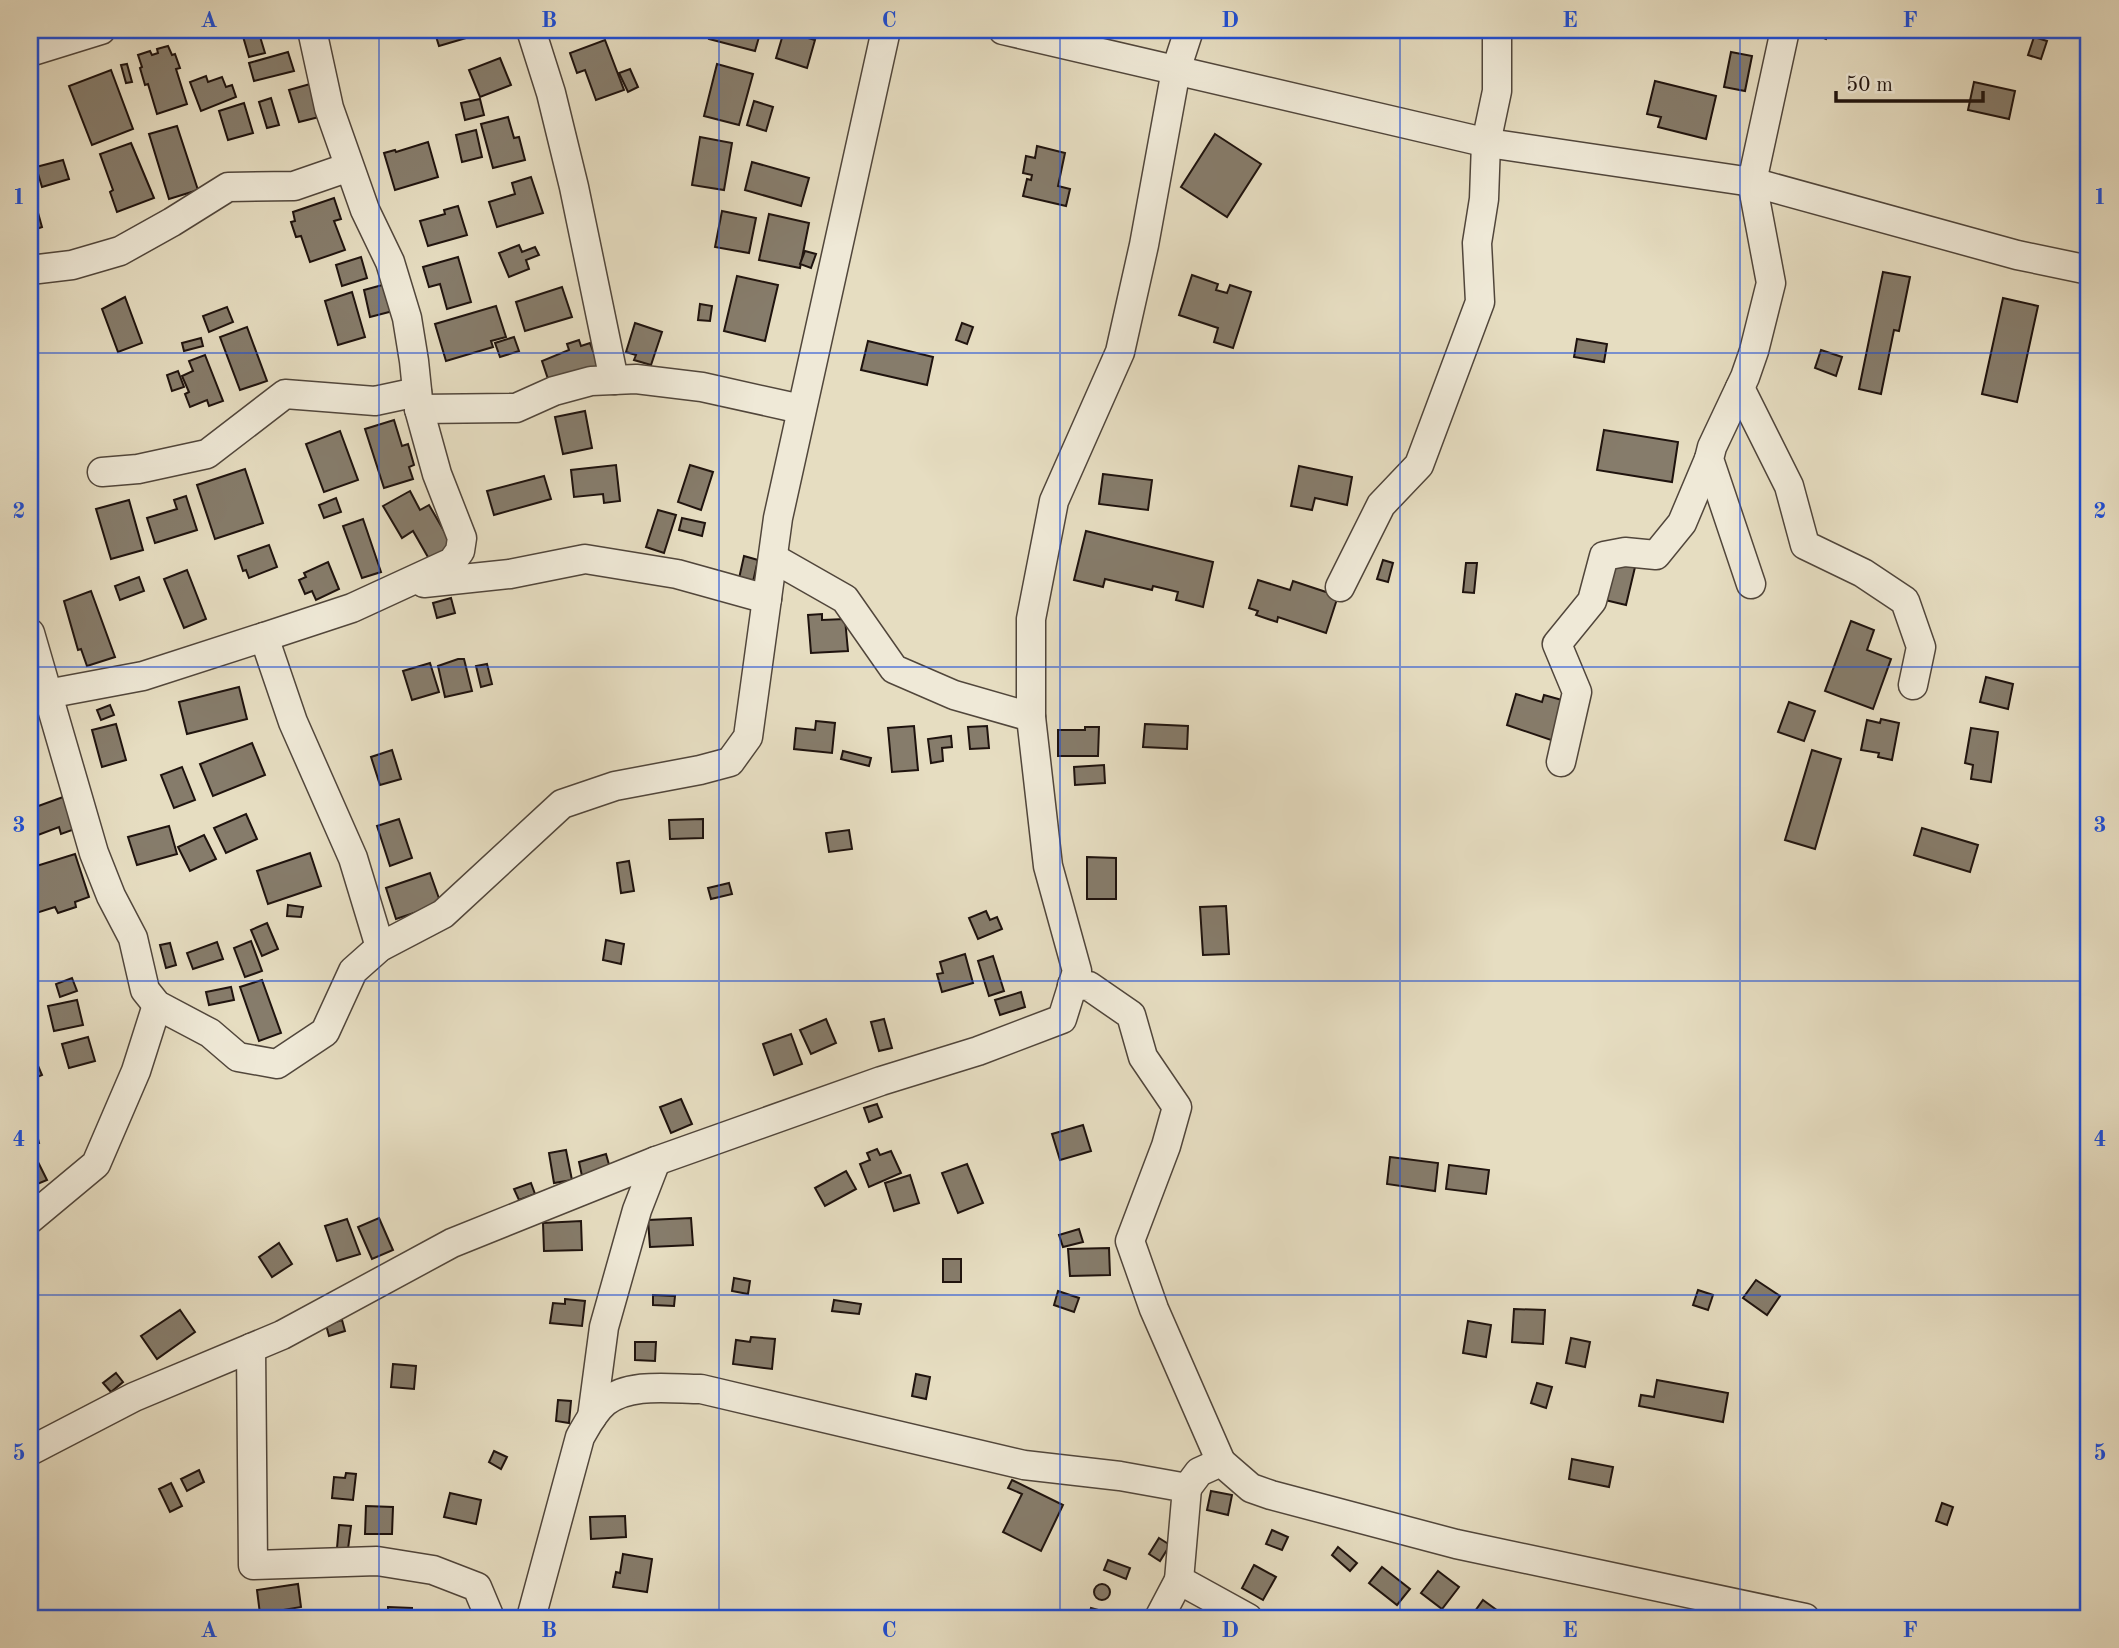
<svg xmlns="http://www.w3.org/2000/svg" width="2119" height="1648" viewBox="0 0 2119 1648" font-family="'Old Standard TT',serif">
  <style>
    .building { fill: #867c6b; stroke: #1f130e; stroke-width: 2 }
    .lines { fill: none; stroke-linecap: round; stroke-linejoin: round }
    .minor-casing { stroke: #51463b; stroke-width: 31 }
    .minor { stroke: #efe9d7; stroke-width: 28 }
    .grid { fill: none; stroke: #1d4ed8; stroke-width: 2; stroke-opacity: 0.55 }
    .neatline { fill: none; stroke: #1d4ed8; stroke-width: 2.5 }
    .grid-label { font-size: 23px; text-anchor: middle; font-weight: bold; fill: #1d4ed8 }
  </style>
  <rect width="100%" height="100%" fill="#e6ddc1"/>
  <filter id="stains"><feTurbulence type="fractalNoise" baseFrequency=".00286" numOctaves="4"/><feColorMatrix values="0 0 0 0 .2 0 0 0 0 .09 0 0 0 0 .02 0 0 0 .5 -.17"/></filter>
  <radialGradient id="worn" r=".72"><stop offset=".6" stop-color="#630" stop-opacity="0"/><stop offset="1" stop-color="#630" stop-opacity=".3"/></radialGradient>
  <g class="building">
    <path d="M258,30l7,23 -16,4 -7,-24z"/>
    <path d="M278,30h16l1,2 -15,4z"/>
    <path d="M434,30h48l1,3 -44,13z"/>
    <path d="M711,30h50l-6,21 -46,-12z"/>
    <path d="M1715,30h17l-3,6z"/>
    <path d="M1816,30h14l-4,9 -12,-5z"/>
    <path d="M784,31l31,9 -8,28 -31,-10z"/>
    <path d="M2034,37l13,4 -6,18 -13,-4z"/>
    <path d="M605,40l19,50 -28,10 -11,-30 -8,3 -7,-20z"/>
    <path d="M168,46l4,9 3,-1 5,14 -4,1 11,35 -30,10 -9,-30 -3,1 -5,-17 2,-1 -4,-12 12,-4 2,4 6,-2 -1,-4z"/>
    <path d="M288,52l6,19 -40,10 -5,-18z"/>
    <path d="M1731,52l21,4 -7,35 -21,-4z"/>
    <path d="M500,58l11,27 -31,12 -11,-27z"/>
    <path d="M127,64l5,18 -6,1 -5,-18z"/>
    <path d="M717,64l36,10 -14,51 -35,-9z"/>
    <path d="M630,69l8,18 -10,5 -9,-19z"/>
    <path d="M111,70l22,59 -41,16 -23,-59z"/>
    <path d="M206,76l2,6 14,-5 4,10 6,-2 4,12 -35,14 -11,-29z"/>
    <path d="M1655,81l61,15 -10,43 -48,-12 3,-10 -14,-3z"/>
    <path d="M1974,82l41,9 -6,28 -41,-9z"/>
    <path d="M310,84l9,33 -20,5 -10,-32z"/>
    <path d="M271,98l8,27 -12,3 -8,-26z"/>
    <path d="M480,99l4,16 -19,5 -4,-17z"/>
    <path d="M754,101l19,6 -7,24 -19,-6z"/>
    <path d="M244,103l9,30 -25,7 -9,-29z"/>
    <path d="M508,117l6,21 5,-1 6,23 -32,8 -12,-44z"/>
    <path d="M177,126l21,64 -29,9 -20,-65z"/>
    <path d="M476,130l6,27 -20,5 -6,-27z"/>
    <path d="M1215,134l46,30 -34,53 -46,-30z"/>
    <path d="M700,137l32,6 -8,47 -32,-5z"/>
    <path d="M428,142l10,35 -43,13 -11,-37 11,-3 1,2z"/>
    <path d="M131,143l23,55 -37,14 -7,-20 3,-2 -13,-36z"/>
    <path d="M1037,146l28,7 -7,33 12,3 -4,17 -43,-10 4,-17 4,1 1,-5 -9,-2 3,-17 9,2z"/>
    <path d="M63,160l6,19 -27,8 -6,-20z"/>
    <path d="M752,162l57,16 -8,28 -56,-16z"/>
    <path d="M531,177l12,36 -46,14 -8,-25 26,-8 -3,-11z"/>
    <path d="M334,198l7,21 -7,2 11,29 -35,12 -9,-26 -5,1 -5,-15 4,-1 -2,-9z"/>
    <path d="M35,202l7,25 -12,4v-27z"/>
    <path d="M458,206l9,29 -39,11 -8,-25 25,-7 -1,-4z"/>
    <path d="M722,211l34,7 -7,35 -34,-6z"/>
    <path d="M769,214l40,9 -9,45 -41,-8z"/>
    <path d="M519,245l3,7 13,-5 4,8 -13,5 3,9 -20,8 -10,-24z"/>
    <path d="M805,251l11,3 -5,14 -11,-4z"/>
    <path d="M361,257l6,21 -25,8 -6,-21z"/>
    <path d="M458,257l13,45 -24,7 -7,-25 -11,3 -6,-20z"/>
    <path d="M1883,272l27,5 -11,54 -5,-1 -13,64 -22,-5z"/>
    <path d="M1192,275l26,9 -2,6 11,3 3,-8 21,7 -18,56 -19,-6 4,-14 -39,-13z"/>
    <path d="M737,276l41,9 -13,56 -41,-10z"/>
    <path d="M386,284l7,27 -23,6 -6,-27z"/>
    <path d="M562,287l10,30 -47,14 -9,-29z"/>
    <path d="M352,292l13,45 -27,8 -13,-44z"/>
    <path d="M125,297l17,46 -24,9 -16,-43z"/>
    <path d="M2003,298l35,8 -21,96 -35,-8z"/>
    <path d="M700,304l12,2 -2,15 -12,-1z"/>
    <path d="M496,306l10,31 -15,4 2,6 -47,14 -11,-37z"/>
    <path d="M227,307l6,15 -24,10 -6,-16z"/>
    <path d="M635,323l27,9 -11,33 -17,-5 2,-5 -10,-3z"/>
    <path d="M962,323l11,4 -6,17 -11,-4z"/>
    <path d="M247,327l20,54 -27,9 -20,-53z"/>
    <path d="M514,337l5,14 -19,6 -5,-14z"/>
    <path d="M201,338l2,8 -19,5 -2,-8z"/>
    <path d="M1577,339l30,5 -3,18 -30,-5z"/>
    <path d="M579,340l2,6 9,-3 11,30 -51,12 -8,-24 27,-11 -2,-6z"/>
    <path d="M868,341l65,16 -6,28 -66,-15z"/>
    <path d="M1821,350l21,7 -6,19 -21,-8z"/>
    <path d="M205,355l18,46 -14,5 -2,-6 -17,7 -5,-13 4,-2 -7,-16 11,-5 -4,-10z"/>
    <path d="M178,371l6,16 -12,4 -5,-16z"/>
    <path d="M585,411l7,37 -29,6 -8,-37z"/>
    <path d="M394,420l8,26 6,-2 6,21 -5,2 4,12 -29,9 -19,-59z"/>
    <path d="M1604,430l74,12 -6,40 -75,-12z"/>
    <path d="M340,431l18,49 -34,12 -18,-48z"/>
    <path d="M616,465l4,36 -16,2 -1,-9 -29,3 -3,-27z"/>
    <path d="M690,465l23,7 -12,38 -23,-8z"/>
    <path d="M1299,466l53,11 -5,28 -32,-7 -3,12 -21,-4z"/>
    <path d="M245,469l18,54 -48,16 -18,-54z"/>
    <path d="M1103,474l49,6 -4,30 -49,-6z"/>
    <path d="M544,476l7,23 -57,16 -7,-24z"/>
    <path d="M410,491l10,19 9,-5 26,45 -23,14 -19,-33 -11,7 -19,-32z"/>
    <path d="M186,496l11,34 -42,13 -8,-25 30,-9 -3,-9z"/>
    <path d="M336,498l5,14 -17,6 -5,-13z"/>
    <path d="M129,500l14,50 -32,9 -15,-50z"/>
    <path d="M658,510l18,5 -12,38 -18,-6z"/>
    <path d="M682,518l23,5 -3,13 -23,-6z"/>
    <path d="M363,519l18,53 -19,6 -19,-52z"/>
    <path d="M1086,531l127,31 -10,45 -27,-7 2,-8 -25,-6 -1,4 -47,-11 -2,8 -29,-7z"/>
    <path d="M269,545l8,22 -28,11 -3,-8 -3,1 -5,-15z"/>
    <path d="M744,556l14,4 -6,26 -14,-3z"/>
    <path d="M1616,558l20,5 -10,42 -21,-5z"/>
    <path d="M1383,560l10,3 -5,19 -11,-3z"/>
    <path d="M328,562l11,27 -23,11 -4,-9 -7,3 -6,-14 7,-3 -2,-4z"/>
    <path d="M1466,563h11l-3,30 -11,-1z"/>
    <path d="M187,570l19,49 -22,9 -20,-49z"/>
    <path d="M139,577l5,14 -24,9 -5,-14z"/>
    <path d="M1258,580l32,10 3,-9 45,15 -12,37 -48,-16 -1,5 -21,-7 2,-4 -9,-3z"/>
    <path d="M91,591l24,66 -28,9 -6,-17 -3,1 -14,-49z"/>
    <path d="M451,598l4,15 -18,5 -4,-15z"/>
    <path d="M822,614v6l23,-1 3,32 -37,2 -3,-38z"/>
    <path d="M1851,621l23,9 -7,20 24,9 -18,50 -48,-18z"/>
    <path d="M458,659h6l8,32 -27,6 -7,-31z"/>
    <path d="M430,663l9,29 -27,8 -9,-29z"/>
    <path d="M487,664l5,20 -11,3 -5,-21z"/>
    <path d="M1986,677l27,7 -5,25 -28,-7z"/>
    <path d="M239,687l8,32 -60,15 -8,-32z"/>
    <path d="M1516,694l26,8 2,-7 25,7 -12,40 -50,-17z"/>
    <path d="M1789,702l26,9 -11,30 -26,-9z"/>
    <path d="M110,705l4,10 -13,5 -4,-10z"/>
    <path d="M1881,719l18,4 -7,37 -14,-3 1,-4 -18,-3 6,-30 13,3z"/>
    <path d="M816,721l19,2 -3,30 -38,-4 2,-21 19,2z"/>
    <path d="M116,724l10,36 -24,7 -10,-37z"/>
    <path d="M1145,724l43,2 -1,23 -44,-2z"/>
    <path d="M914,726l4,44 -26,2 -4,-44z"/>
    <path d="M987,726l2,22 -19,1 -2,-22z"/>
    <path d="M1085,727h14l-1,29h-40v-26h27z"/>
    <path d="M1971,728l27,4 -7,50 -20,-3 2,-14 -8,-2z"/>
    <path d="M951,736l1,11 -10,1 1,13 -12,2 -3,-24z"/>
    <path d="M252,743l13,32 -52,21 -13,-32z"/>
    <path d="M392,750l9,29 -21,6 -9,-28z"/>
    <path d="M1812,750l29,9 -26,90 -30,-9z"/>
    <path d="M843,751l28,7 -2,8 -28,-7z"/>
    <path d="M1104,765l1,18 -30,2 -1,-18z"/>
    <path d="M182,767l13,33 -21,8 -13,-33z"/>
    <path d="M63,797l12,32 -14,5 -2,-7 -29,11v-29z"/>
    <path d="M246,814l11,25 -31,14 -12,-25z"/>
    <path d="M399,819l13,39 -22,8 -13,-40z"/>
    <path d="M703,819v19l-33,1 -1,-19z"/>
    <path d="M169,826l8,28 -40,11 -9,-28z"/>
    <path d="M1922,828l56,17 -8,27 -56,-17z"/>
    <path d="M849,830l3,19 -23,3 -3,-19z"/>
    <path d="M204,835l12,24 -26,12 -12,-24z"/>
    <path d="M310,853l11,33 -53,18 -11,-33z"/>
    <path d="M75,854l14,43 -14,5 1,5 -18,6 -3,-6 -25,8v-47z"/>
    <path d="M1087,857l29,1v41h-29z"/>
    <path d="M629,861l5,30 -13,2 -4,-30z"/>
    <path d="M430,873l11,31 -45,15 -10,-31z"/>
    <path d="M729,883l3,11 -21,5 -3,-11z"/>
    <path d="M288,905l15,2 -2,10 -14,-1z"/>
    <path d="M1226,906l3,48 -26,1 -3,-48z"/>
    <path d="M986,911l4,9 7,-3 5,12 -24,10 -9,-21z"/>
    <path d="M267,923l11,26 -16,7 -11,-26z"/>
    <path d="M606,940l18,4 -3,20 -18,-4z"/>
    <path d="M251,941l11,30 -17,6 -11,-29z"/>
    <path d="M217,942l6,17 -30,10 -6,-16z"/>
    <path d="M170,943l6,22 -10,3 -6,-23z"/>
    <path d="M965,954l8,29 -31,9 -5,-18 6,-1 -3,-11z"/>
    <path d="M993,956l11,35 -15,5 -11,-35z"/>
    <path d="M72,978l5,13 -17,6 -4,-13z"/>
    <path d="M262,980l19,53 -22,8 -19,-54z"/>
    <path d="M231,987l3,13 -25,5 -3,-13z"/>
    <path d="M1021,992l4,15 -25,8 -5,-15z"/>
    <path d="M77,1000l6,25 -29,6 -6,-25z"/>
    <path d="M826,1019l10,24 -25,11 -11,-24z"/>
    <path d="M884,1019l8,29 -13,3 -8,-29z"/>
    <path d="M791,1034l11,30 -28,11 -11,-31z"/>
    <path d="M88,1037l7,24 -26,7 -7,-24z"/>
    <path d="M32,1052l10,23 -12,5v-27z"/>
    <path d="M681,1099l11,25 -21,9 -11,-26z"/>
    <path d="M877,1104l5,13 -13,5 -5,-14z"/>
    <path d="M1083,1125l8,26 -31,9 -8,-26z"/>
    <path d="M37,1135l2,8 -9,2v-9z"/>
    <path d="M877,1149l3,6 11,-4 10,22 -32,14 -9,-23 10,-4 -3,-7z"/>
    <path d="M566,1150l6,30 -18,3 -5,-30z"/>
    <path d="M606,1154l4,14 -28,8 -3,-14z"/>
    <path d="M1390,1157l48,6 -3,28 -48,-7z"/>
    <path d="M38,1162l9,18 -17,7v-21z"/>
    <path d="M967,1164l16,39 -25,10 -16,-40z"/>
    <path d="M1449,1165l40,5 -3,24 -40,-5z"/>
    <path d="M846,1171l10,18 -31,17 -10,-18z"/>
    <path d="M910,1175l9,28 -25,8 -9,-28z"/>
    <path d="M531,1183l4,11 -16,6 -5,-11z"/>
    <path d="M379,1218l14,32 -21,9 -14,-32z"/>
    <path d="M691,1218l2,27 -43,2 -2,-27z"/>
    <path d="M347,1219l13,35 -23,7 -12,-35z"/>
    <path d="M581,1221l1,29 -38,1 -1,-28z"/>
    <path d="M1079,1229l4,13 -20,5 -4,-12z"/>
    <path d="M279,1243l13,21 -20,13 -13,-20z"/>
    <path d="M1109,1248l1,27 -40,1 -2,-27z"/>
    <rect x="943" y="1259" width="18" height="23"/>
    <path d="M734,1278l16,3 -2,13 -16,-3z"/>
    <path d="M1756,1280l24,16 -13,19 -24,-17z"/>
    <path d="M1698,1290l15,5 -5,15 -15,-5z"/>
    <path d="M1058,1291l21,7 -5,14 -20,-7z"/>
    <path d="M653,1295l22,1 -1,10 -21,-1z"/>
    <path d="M565,1299l20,2 -3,25 -32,-3 3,-20 12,1z"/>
    <path d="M834,1300l27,4 -2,10 -27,-3z"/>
    <path d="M1514,1309l31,1 -2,34 -31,-2z"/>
    <path d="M180,1310l15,22 -38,27 -16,-23z"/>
    <path d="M342,1320l3,11 -16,5 -3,-11z"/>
    <path d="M1468,1321l23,4 -5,32 -23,-4z"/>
    <path d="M751,1337l24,2 -3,30 -39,-5 3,-24 14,2z"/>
    <path d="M1571,1338l19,4 -5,25 -19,-4z"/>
    <path d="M635,1342h21l-1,19 -20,-1z"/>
    <path d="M393,1364l23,2 -2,23 -23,-2z"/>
    <path d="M116,1373l7,9 -12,10 -8,-9z"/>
    <path d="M916,1374l14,3 -4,22 -14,-3z"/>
    <path d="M1657,1380l71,13 -5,29 -84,-16 2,-11 13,2z"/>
    <path d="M1537,1383l15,4 -6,21 -15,-5z"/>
    <path d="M558,1400l13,1 -2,22 -13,-2z"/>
    <path d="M494,1451l13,6 -6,12 -12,-7z"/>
    <path d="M1572,1459l41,8 -4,20 -40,-8z"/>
    <path d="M199,1470l5,12 -17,9 -6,-12z"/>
    <path d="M346,1473l10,1 -3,26 -21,-2 2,-21 11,1z"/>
    <path d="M1012,1480l51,25 -22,46 -38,-19 19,-38 -14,-6z"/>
    <path d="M171,1483l11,23 -12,6 -11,-23z"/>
    <path d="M1211,1491l21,4 -4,20 -21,-5z"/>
    <path d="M450,1493l31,7 -5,24 -32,-7z"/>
    <path d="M1942,1503l11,4 -6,18 -11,-4z"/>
    <path d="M366,1506l27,1 -1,27h-27z"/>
    <path d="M625,1516l1,21 -35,2 -1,-22z"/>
    <path d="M339,1525l12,1 -3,23 -11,-1z"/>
    <path d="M1272,1530l16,7 -6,13 -16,-6z"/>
    <path d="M1159,1538l11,7 -10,16 -11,-7z"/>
    <path d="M1338,1547l19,16 -7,8 -18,-16z"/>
    <path d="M623,1554l29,5 -5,33 -34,-5 3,-15 4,1z"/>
    <path d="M1108,1560l22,8 -4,11 -22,-9z"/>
    <path d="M1254,1565l22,12 -13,23 -21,-12z"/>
    <path d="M1382,1567l28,22 -13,16 -28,-22z"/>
    <path d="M1438,1571l21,16 -17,22 -21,-16z"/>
    <path d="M298,1584l3,23 -41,7 -3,-24z"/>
    <circle cx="1102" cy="1592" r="8"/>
    <path d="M1483,1600l15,11 -5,7h-23z"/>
    <path d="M388,1607l24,1v10h-24z"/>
    <path d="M1091,1608l37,10h-51l1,-5 11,2z"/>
    <path d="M653,1611h26v7h-31l5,-1z"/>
  </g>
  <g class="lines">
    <defs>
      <g id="minor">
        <path d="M531,30l20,63 23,94 40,193"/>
        <path d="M1003,30l485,113 264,39 265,73 72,15"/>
        <path d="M30,52l71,-22"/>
        <path d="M30,270l42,-5 48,-14 52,-29 56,-35 66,-1 55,-19"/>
        <path d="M1740,388l49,98 16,59 58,28 42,28 16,46 -8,38"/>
        <path d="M419,409l97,-1 38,-17 37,-10 45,-2 66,8 99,22"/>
        <path d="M102,472l36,-3 69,-15 78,-60 90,7 42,-9"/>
        <path d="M424,583l86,-9 75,-15 92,15 90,25"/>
        <path d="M1751,584l-42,-125 3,-12 33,-70 9,-26 17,-68 -19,-101 33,-152"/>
        <path d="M1340,587l41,-82 38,-40 61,-163 -3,-59 7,-44 2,-56 11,-52v-61"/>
        <path d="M30,633l64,220 17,43 22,42 12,52 12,15 53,28 28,24 39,7 48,-32 28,-61 27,-24 63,-33 119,-110 53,-18 85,-16 30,-8 18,-25 30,-219 108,-488"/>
        <path d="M264,637l29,85 60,136 27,89"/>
        <path d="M47,694l96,-18 121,-39 88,-29 100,-46 8,-11 2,-13 -25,-64 -18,-65 -5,-48 -7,-43 -17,-56 -25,-52 -36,-102 -17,-78"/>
        <path d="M1031,717v-98l23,-118 66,-149 24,-107 32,-175 13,-40"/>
        <path d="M1561,762l16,-70 -20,-48 35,-43 12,-45 21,-4 31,3 26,-32 27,-64"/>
        <path d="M1072,985l17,1 42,29 12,42 34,50 -11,39 -36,95 24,68 67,153"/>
        <path d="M30,1219l66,-55 40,-93 21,-66"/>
        <path d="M251,1348l2,217 124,-4 56,9 44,17 13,31"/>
        <path d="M592,1417l12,-90 33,-117 19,-49"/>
        <path d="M30,1451l104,-54 148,-62 170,-92 204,-82 225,-80 97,-30 84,-32 15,-48 -29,-105 -17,-149 -77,-22 -60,-26 -49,-70 -72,-41"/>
        <path d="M1187,1488l12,-16 22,-10 30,26 20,7 185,49 349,74"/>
        <path d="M531,1618l49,-181c7,-12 14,-26 25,-35 25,-20 67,-13 96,-13l323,76 96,11 67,12 -8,92 69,38"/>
        <path d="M1159,1618l20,-38"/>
      </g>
    </defs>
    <use href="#minor" class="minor-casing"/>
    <use href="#minor" class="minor"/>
  </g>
  <path class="grid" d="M379,30v1588M719,30v1588M1060,30v1588M1400,30v1588M1740,30v1588M30,353h2059M30,667h2059M30,981h2059M30,1295h2059"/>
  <rect width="2119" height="1648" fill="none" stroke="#e6ddc1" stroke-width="77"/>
  <path d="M1836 91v10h147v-10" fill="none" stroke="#1f130e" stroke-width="3.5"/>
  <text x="1846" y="91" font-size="21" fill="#1f130e" stroke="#efe9d7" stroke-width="5" paint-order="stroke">50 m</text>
  <rect x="38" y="38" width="2042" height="1572" class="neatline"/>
  <g class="grid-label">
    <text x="209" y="27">A</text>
    <text x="549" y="27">B</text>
    <text x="889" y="27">C</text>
    <text x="1230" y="27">D</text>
    <text x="1570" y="27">E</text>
    <text x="1910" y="27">F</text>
    <text x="19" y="204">1</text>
    <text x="2100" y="204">1</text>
    <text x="19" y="518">2</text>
    <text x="2100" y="518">2</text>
    <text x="19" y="832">3</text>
    <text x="2100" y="832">3</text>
    <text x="19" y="1146">4</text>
    <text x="2100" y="1146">4</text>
    <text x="19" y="1460">5</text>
    <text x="2100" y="1460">5</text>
    <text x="209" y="1637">A</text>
    <text x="549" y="1637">B</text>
    <text x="889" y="1637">C</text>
    <text x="1230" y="1637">D</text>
    <text x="1570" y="1637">E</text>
    <text x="1910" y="1637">F</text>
  </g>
  <rect width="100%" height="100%" filter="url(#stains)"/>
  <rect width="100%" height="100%" fill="url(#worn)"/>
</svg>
